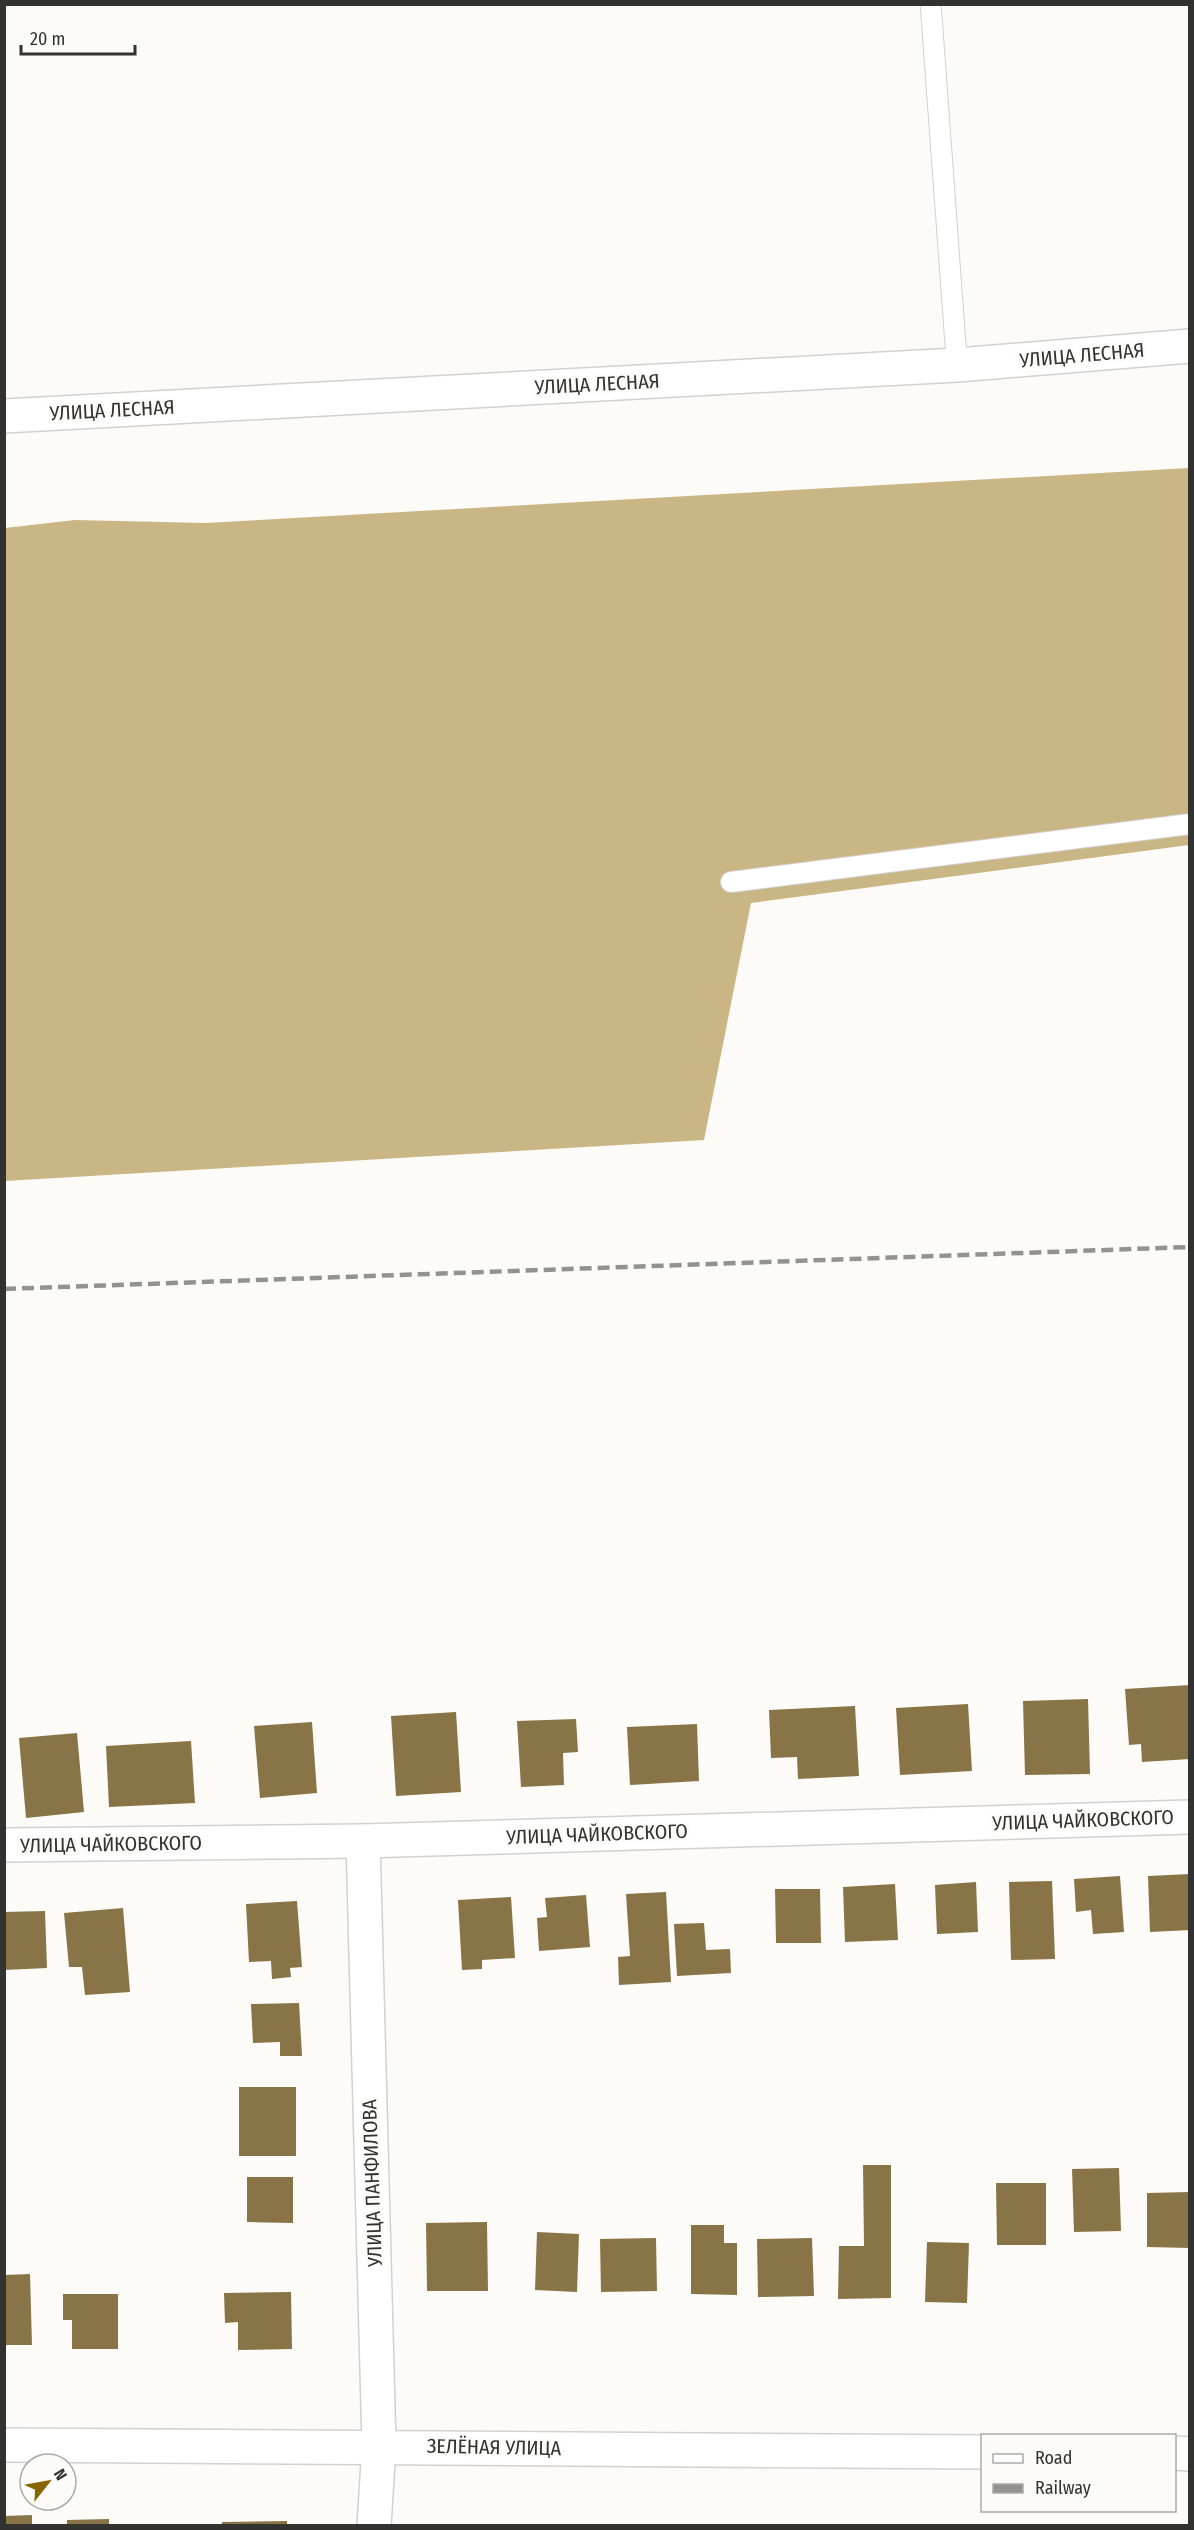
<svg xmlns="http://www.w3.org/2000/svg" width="1194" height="2530" viewBox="0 0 1194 2530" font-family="'Fira Sans Condensed',sans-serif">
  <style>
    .forest { fill: #cab585 }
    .building { fill: #887446 }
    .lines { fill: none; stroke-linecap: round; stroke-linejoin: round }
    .service-casing { stroke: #d2d1ce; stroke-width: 22 }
    .minor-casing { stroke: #d2d1ce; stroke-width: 36 }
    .service { stroke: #fff; stroke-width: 20 }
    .minor { stroke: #fff; stroke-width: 33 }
    .rail { stroke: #939290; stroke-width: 4.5; stroke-dasharray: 12 6; stroke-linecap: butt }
    .labels { text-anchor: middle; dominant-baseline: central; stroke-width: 6; stroke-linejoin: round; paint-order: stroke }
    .street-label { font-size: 20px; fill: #323231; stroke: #fdfbf8 }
  </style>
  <rect width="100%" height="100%" fill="#fdfbf8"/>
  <path class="forest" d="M1189,468v377l-438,58 -47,237 -699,41v-653l70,-8 130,3z"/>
  <g class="building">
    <path d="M1190,1685v74l-48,3 -1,-18 -12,1 -4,-56z"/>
    <path d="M1088,1699l2,75 -65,1 -2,-74z"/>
    <path d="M968,1704l4,67 -72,4 -4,-67z"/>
    <path d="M855,1706l4,70 -61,3 -1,-22 -26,1 -2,-48z"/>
    <path d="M456,1712l5,80 -65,4 -5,-80z"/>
    <path d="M576,1719l2,33 -15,1 1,32 -43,2 -4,-66z"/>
    <path d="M312,1722l5,71 -57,5 -6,-72z"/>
    <path d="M697,1724l2,57 -69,4 -3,-58z"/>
    <path d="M77,1733l7,79 -58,6 -7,-80z"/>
    <path d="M191,1741l4,62 -86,4 -3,-61z"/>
    <path d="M1190,1874v56l-40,2 -2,-56z"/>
    <path d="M1120,1876l4,56 -31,2 -2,-24 -15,2 -2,-33z"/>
    <path d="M1052,1881l3,78 -44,1 -2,-78z"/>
    <path d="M976,1882l2,50 -41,2 -2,-49z"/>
    <path d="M895,1884l3,56 -53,2 -2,-55z"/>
    <path d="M775,1889h45l1,54h-45z"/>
    <path d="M666,1892l5,90 -52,3 -1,-28 12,-1 -4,-62z"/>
    <path d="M586,1895l4,52 -51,4 -2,-33 10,-1 -2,-19z"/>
    <path d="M511,1897l4,61 -33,2v9l-20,1 -4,-70z"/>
    <path d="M297,1901l5,66 -12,1 1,9 -19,2 -1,-18 -22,1 -3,-58z"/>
    <path d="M123,1908l7,84 -45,3 -3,-28h-13l-5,-54z"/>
    <path d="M45,1911l2,57 -43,2v-58z"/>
    <path d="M704,1923l2,27 24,-1 1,24 -54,3 -3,-52z"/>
    <path d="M299,2003l3,53h-22v-14l-27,1 -2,-39z"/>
    <rect x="239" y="2087" width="57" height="69"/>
    <path d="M863,2165h28v133l-53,1 1,-53h25z"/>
    <path d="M1119,2168l2,63 -47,1 -2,-63z"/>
    <path d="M247,2177h46v46l-46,-1z"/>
    <path d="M996,2183h50v62h-49z"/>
    <path d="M1190,2192v56l-43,-1v-54z"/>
    <path d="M487,2222l1,69h-61l-1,-68z"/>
    <path d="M691,2225h33v18h13v52l-46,-1z"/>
    <path d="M537,2232l42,2 -2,58 -42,-2z"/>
    <path d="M656,2238l1,53 -56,1 -1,-53z"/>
    <path d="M812,2238l2,58 -56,1 -1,-58z"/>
    <path d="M927,2242l42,1 -2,60 -42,-1z"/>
    <path d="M30,2274l2,71h-28v-70z"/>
    <path d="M291,2292l1,57 -54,1v-28l-13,1 -1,-30z"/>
    <path d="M63,2294h55v55h-46v-29h-9z"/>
    <path d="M32,2515v11h-28v-10z"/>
    <path d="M109,2519v7h-42v-6z"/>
    <path d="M287,2521v5h-65v-4z"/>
  </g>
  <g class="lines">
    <defs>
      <g id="service">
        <path d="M931,9l26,356"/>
        <path d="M731,882l459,-58"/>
      </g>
      <g id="minor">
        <path d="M4,416l953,-51 233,-19"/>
        <path d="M363,1841l16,605 -5,80"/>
        <path d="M4,1845l359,-4 827,-24"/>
        <path d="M4,2445l978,7"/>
        <path d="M1174,2453l16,1"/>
      </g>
    </defs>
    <use href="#service" class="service-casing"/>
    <use href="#minor" class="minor-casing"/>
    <use href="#service" class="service"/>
    <use href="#minor" class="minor"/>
    <path class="rail" d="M4,1289l1186,-42"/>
  </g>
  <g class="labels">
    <g class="street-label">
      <text transform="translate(1082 355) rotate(-5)">УЛИЦА ЛЕСНАЯ</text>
      <text transform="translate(597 384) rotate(-3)">УЛИЦА ЛЕСНАЯ</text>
      <text transform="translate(112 410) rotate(-3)">УЛИЦА ЛЕСНАЯ</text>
      <text transform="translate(1083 1820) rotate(-2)">УЛИЦА ЧАЙКОВСКОГО</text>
      <text transform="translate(597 1834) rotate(-2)">УЛИЦА ЧАЙКОВСКОГО</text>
      <text transform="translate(111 1844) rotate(-1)">УЛИЦА ЧАЙКОВСКОГО</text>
      <text transform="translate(372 2183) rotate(-92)">УЛИЦА ПАНФИЛОВА</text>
      <text transform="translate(494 2447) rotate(1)">ЗЕЛЁНАЯ УЛИЦА</text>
    </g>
  </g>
  <rect width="1194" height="2530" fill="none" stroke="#323231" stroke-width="12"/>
  <rect x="981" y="2434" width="195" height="78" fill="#fdfbf8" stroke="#acaba8" stroke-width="1.5"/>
  <rect x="993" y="2454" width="30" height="9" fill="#ffffff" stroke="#acaba8" stroke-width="1.5"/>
  <text x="1035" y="2464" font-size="18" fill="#323231">Road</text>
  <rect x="993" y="2484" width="30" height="9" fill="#939290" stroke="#acaba8" stroke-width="1.5"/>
  <text x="1035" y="2494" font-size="18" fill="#323231">Railway</text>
  <g transform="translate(48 2482) rotate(59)"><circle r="28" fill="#fdfbf8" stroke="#acaba8" stroke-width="1.5"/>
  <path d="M0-4.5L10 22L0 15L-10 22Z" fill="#876602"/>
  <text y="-9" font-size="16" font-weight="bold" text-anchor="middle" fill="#323231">N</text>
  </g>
  <path d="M21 45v9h114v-9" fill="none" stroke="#323231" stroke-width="3"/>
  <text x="30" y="45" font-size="18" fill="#323231" stroke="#fdfbf8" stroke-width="4.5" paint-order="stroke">20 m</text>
</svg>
